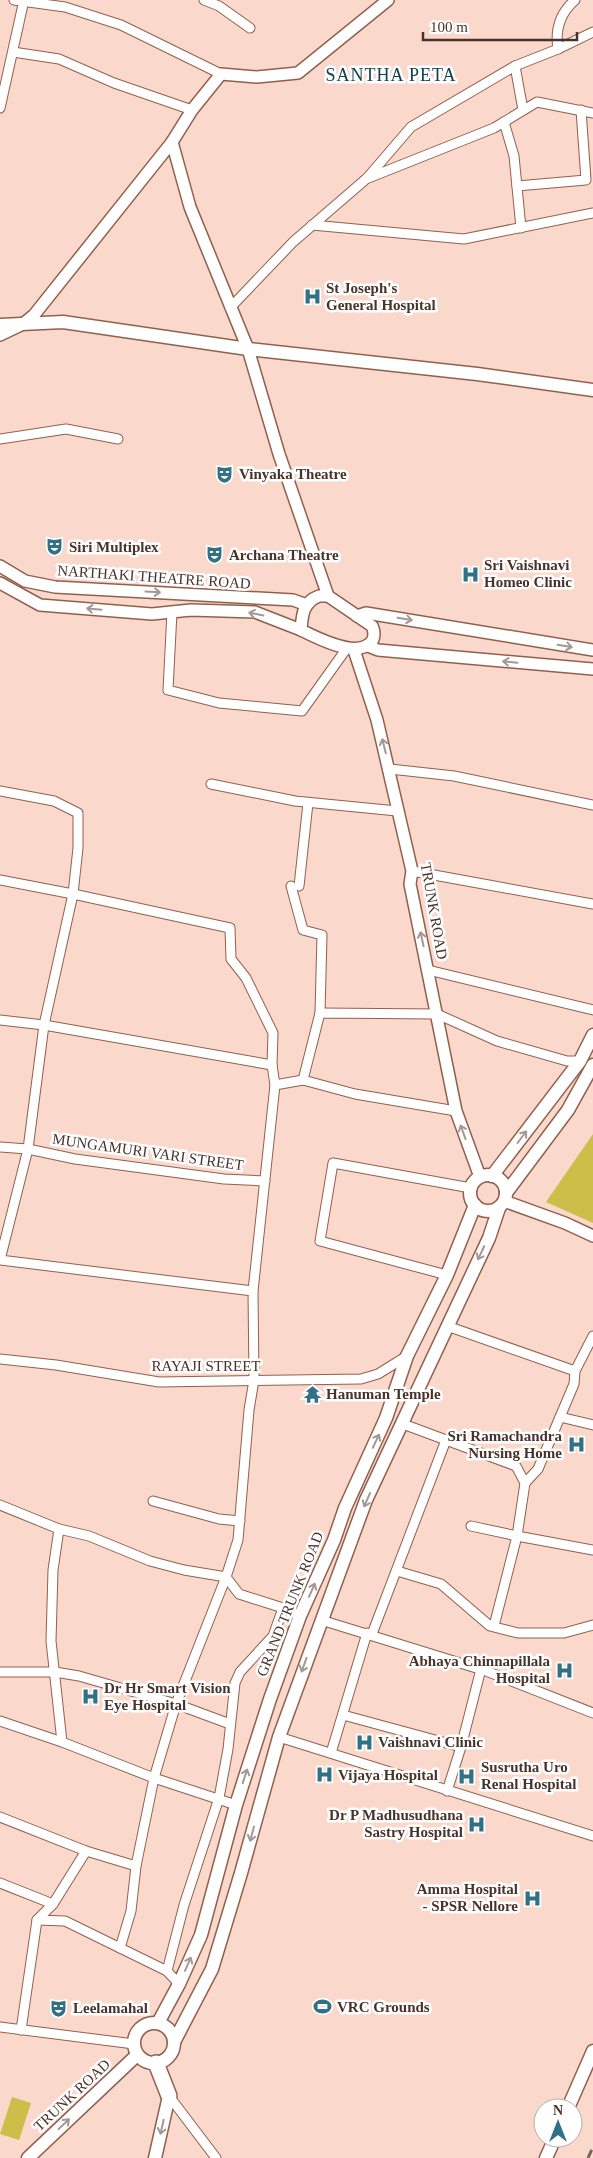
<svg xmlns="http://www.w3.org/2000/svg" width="593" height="2158" viewBox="0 0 593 2158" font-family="'Times New Roman',serif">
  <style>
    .green { fill: #cdbe49 }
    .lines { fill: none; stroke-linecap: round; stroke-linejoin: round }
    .minor-casing { stroke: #91604d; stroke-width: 11 }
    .tertiary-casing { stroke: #91604d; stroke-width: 14 }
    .secondary-casing { stroke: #91604d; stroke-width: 15 }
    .primary-casing { stroke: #91604d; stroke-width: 18 }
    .minor { stroke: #fff; stroke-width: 9 }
    .tertiary { stroke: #fff; stroke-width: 11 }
    .secondary { stroke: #fff; stroke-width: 12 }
    .primary { stroke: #fff; stroke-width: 15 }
    .rail { stroke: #7d635a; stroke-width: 3; stroke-dasharray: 9 9; stroke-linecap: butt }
    .oneway { stroke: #a49894 }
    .labels { text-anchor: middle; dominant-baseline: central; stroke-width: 5; stroke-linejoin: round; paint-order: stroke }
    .poi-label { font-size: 15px; font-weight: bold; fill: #48322a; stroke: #fff; text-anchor: start }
    .street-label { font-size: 15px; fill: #48322a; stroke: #fff }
    .quarter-label { font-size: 18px; letter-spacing: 1px; fill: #0a4251; stroke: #fff }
  </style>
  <rect width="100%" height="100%" fill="#fad8cb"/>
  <g class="green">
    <path d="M593,1134v89l-47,-21z"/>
    <path d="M12,2097l19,6 -12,37 -19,-6z"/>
  </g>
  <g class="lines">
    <defs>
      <g id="minor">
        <path d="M14,0l51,7 56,18 100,49"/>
        <path d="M204,0l15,6 31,22"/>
        <path d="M558,49c-3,-19 2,-36 17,-49"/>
        <path d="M13,52l46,7 55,24 78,27"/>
        <path d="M515,66l8,44"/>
        <path d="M0,108l24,-108"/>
        <path d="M504,122l10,34 7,72"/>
        <path d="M368,177l43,-50 104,-61 43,-17 35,-17"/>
        <path d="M517,186l69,-6 -5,-70"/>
        <path d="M312,225l152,14 129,-26"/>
        <path d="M230,308l63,-66 73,-63 128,-51 43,-26 56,11"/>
        <path d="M0,439l66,-10 52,10"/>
        <path d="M172,612l-4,78 51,13 83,8 45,-63"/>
        <path d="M390,769l64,7 139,29"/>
        <path d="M211,784l84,17 102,10"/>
        <path d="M0,791l54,10 24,12v35l-5,46 -29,131 -16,124 -28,111 253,31 1,89 -5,30 -11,130 -12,37 13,17 44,14 17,8"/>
        <path d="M412,871l181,33"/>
        <path d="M0,880l73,14 157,34 1,31 15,19 27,55 -1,32 -228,-40 -44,-5"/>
        <path d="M291,886l12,44 19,5 -2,78"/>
        <path d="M299,886l9,-83"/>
        <path d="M428,970l165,40"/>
        <path d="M275,1085l28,-5"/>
        <path d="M456,1111l-101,-17 -52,-14 17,-67 117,1 60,27 70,20h13"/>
        <path d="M0,1147l28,2 47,10 149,20 41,2"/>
        <path d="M447,1275l-127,-34 13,-78 138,25"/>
        <path d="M253,1291l22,-206 -3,-20"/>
        <path d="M447,1326l128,45"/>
        <path d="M0,1359l56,6 103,17 202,-3 17,-5 29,-18"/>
        <path d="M560,1417l14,-33 1,-13 18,-35"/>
        <path d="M446,1440l70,26 9,17 -8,53 76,14"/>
        <path d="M525,1483l13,-14 22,-52 33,8"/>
        <path d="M153,1501l66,18 21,2"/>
        <path d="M0,1505l59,24 -6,41 -2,71 11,101 92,36 82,27"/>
        <path d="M471,1526l46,10 -23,90"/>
        <path d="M397,1571l44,13 49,42 28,7h46l29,-8"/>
        <path d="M321,1620l165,51 107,42"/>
        <path d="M372,1634l74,-194 -43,-16"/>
        <path d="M0,1672h55l24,4 97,28 54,20"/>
        <path d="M343,1715l118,32 20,-78"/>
        <path d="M0,1721l62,21"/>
        <path d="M279,1737l314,99"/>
        <path d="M331,1753l36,-120"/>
        <path d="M447,1791l14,-44"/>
        <path d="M0,1817l86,34 50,15 18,-88 22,-74 50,-127 -42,-7 -34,-9 -61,-25 -30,-7"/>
        <path d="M0,1883l53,21"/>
        <path d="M37,1920l28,1 102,50 12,13"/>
        <path d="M120,1948l11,-37 5,-45"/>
        <path d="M167,1971l17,-66 35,-107 9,-49 7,-66 5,-11 33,-36 10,-28"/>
        <path d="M0,2027l134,17"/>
        <path d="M21,2030l16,-110 16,-16 33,-53"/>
        <path d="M169,2096l47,62"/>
      </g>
      <g id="tertiary">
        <path d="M172,142l18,65 58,142 31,105 49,142"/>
        <path d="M0,335l23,-11 11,-9 138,-173 20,-32 29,-36 36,3 41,-4 90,-73"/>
        <path d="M0,566l25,15 30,6 238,13 14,5"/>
        <path d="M0,583l40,22 112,9 39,-4 64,2 46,18"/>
        <path d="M319,596h9l44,30c3,6 3,14 -3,18 -15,13 -52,-6 -68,-14 1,-15 2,-28 18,-34z"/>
        <path d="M357,616l9,-3 227,37"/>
        <path d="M368,646l10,4 215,19"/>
        <path d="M354,650l23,70 35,151 -2,13 46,227 24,66"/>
        <path d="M504,1201l61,22 28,13"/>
      </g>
      <g id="secondary">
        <path d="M0,325l63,-3 185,27 229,25 116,16"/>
        <circle cx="488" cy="1193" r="18"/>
        <path d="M492,1176l88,-115 13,-26"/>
        <path d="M506,1193l62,-83 25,-45"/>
        <path d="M158,2023l21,-39 22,-49 35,-130 34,-106 30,-83 34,-76 11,-32 41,-90 21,-62 40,-81 28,-70"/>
        <circle cx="154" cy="2043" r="20"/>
        <path d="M174,2042l38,-73 29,-96 38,-136 87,-237 123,-262 10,-30"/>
        <path d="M568,2108l25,-57"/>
        <path d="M28,2158l109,-103"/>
        <path d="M155,2158l14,-62"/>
        <path d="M546,2158l9,-20"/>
      </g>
      <path id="primary" d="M156,2063l13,33"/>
    </defs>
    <use href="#minor" class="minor-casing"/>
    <use href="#tertiary" class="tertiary-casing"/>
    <use href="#secondary" class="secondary-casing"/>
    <use href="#primary" class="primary-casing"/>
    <use href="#minor" class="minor"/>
    <use href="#tertiary" class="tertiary"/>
    <use href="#secondary" class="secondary"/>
    <use href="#primary" class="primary"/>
    <path class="rail" d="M588,2158l5,-11"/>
  </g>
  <defs><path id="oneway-shaft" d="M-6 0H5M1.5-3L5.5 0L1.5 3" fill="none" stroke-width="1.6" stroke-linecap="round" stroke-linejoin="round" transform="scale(1.25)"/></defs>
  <g class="oneway">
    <use href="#oneway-shaft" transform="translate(153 592) rotate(3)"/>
    <use href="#oneway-shaft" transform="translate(94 609) rotate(-175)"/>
    <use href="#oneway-shaft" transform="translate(256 614) rotate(-168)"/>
    <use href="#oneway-shaft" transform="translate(405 619) rotate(9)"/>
    <use href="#oneway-shaft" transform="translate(565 646) rotate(9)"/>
    <use href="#oneway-shaft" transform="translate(510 662) rotate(-175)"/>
    <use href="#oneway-shaft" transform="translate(384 746) rotate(-104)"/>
    <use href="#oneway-shaft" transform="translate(422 939) rotate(-102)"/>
    <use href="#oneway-shaft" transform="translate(463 1132) rotate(-110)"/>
    <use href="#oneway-shaft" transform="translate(522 1137) rotate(-53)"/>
    <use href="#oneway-shaft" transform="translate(481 1253) rotate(115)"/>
    <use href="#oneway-shaft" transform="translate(376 1441) rotate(-65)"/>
    <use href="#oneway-shaft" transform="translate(367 1500) rotate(114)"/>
    <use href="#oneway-shaft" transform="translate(312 1590) rotate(-66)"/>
    <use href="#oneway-shaft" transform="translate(304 1665) rotate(110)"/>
    <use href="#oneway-shaft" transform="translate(245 1776) rotate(-72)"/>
    <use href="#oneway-shaft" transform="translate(252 1834) rotate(105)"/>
    <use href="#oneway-shaft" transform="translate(188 1964) rotate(-66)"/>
    <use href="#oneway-shaft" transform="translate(64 2124) rotate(-43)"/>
    <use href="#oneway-shaft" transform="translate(162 2127) rotate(103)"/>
  </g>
  <defs>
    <symbol id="hospital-bare" viewBox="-9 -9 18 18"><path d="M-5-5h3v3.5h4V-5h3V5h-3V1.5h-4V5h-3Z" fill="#317185" stroke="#fff" stroke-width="2.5" paint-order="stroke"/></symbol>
    <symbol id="theatre-bare" viewBox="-9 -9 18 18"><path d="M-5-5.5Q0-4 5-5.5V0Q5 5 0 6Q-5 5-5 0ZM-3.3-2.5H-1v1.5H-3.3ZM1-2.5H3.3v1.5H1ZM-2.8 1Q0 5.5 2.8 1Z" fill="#317185" stroke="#fff" stroke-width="2.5" paint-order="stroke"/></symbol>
    <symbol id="temple-bare" viewBox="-9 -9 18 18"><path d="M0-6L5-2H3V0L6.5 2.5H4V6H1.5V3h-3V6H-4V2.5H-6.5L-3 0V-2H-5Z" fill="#317185" stroke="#fff" stroke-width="2.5" paint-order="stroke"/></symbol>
    <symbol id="stadium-bare" viewBox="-9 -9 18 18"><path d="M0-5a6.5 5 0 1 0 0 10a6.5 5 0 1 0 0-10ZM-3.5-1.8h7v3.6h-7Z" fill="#317185" stroke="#fff" stroke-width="2.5" paint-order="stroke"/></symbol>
  </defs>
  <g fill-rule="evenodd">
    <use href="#hospital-bare" x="300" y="284" width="25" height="25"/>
    <use href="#theatre-bare" x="212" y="462" width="25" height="25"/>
    <use href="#theatre-bare" x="42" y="534" width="25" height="25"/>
    <use href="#theatre-bare" x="202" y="542" width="25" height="25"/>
    <use href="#hospital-bare" x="458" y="562" width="25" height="25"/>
    <use href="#temple-bare" x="300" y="1382" width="25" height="25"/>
    <use href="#hospital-bare" x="564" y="1432" width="25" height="25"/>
    <use href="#hospital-bare" x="552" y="1658" width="25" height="25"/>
    <use href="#hospital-bare" x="78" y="1684" width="25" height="25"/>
    <use href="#hospital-bare" x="352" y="1730" width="25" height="25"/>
    <use href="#hospital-bare" x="312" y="1762" width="25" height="25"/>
    <use href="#hospital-bare" x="454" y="1764" width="25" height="25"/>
    <use href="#hospital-bare" x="464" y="1812" width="25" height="25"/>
    <use href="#hospital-bare" x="520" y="1886" width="25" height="25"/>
    <use href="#stadium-bare" x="310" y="1994" width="25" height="25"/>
    <use href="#theatre-bare" x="46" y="1996" width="25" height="25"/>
  </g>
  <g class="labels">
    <g class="poi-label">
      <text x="326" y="288">St Joseph's<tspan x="326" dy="17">General Hospital</tspan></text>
      <text x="239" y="474">Vinyaka Theatre</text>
      <text x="69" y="547">Siri Multiplex</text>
      <text x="229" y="555">Archana Theatre</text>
      <text x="484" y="565">Sri Vaishnavi<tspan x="484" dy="17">Homeo Clinic</tspan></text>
      <text x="326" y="1394">Hanuman Temple</text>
      <text x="562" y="1436" text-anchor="end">Sri Ramachandra<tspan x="562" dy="17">Nursing Home</tspan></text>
      <text x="550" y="1661" text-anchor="end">Abhaya Chinnapillala<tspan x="550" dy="17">Hospital</tspan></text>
      <text x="104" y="1688">Dr Hr Smart Vision<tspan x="104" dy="17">Eye Hospital</tspan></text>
      <text x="378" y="1742">Vaishnavi Clinic</text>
      <text x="481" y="1767">Susrutha Uro<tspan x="481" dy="17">Renal Hospital</tspan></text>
      <text x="338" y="1775">Vijaya Hospital</text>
      <text x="463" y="1815" text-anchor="end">Dr P Madhusudhana<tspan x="463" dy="17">Sastry Hospital</tspan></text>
      <text x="518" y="1889" text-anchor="end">Amma Hospital<tspan x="518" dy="17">- SPSR Nellore</tspan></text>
      <text x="337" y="2007">VRC Grounds</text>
      <text x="73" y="2008">Leelamahal</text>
    </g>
    <g class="street-label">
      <text transform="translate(154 577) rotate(4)">NARTHAKI THEATRE ROAD</text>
      <text transform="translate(434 911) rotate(80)">TRUNK ROAD</text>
      <text transform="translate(148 1152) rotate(8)">MUNGAMURI VARI STREET</text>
      <text x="206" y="1366">RAYAJI STREET</text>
      <text transform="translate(290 1604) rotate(-68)">GRAND TRUNK ROAD</text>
      <text transform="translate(72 2095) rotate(-43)">TRUNK ROAD</text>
    </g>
    <g class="quarter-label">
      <text x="391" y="75">SANTHA PETA</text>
    </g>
  </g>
  <g transform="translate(558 2123)"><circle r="24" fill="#ffffff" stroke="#b6adaa"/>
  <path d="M0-4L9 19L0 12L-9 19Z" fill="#317185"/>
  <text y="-8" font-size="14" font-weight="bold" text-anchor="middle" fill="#48322a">N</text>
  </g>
  <path d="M423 32v8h154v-8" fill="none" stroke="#48322a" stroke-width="2.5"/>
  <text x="430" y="32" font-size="15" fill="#48322a" stroke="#ffffff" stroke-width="4" paint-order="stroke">100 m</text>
</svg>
